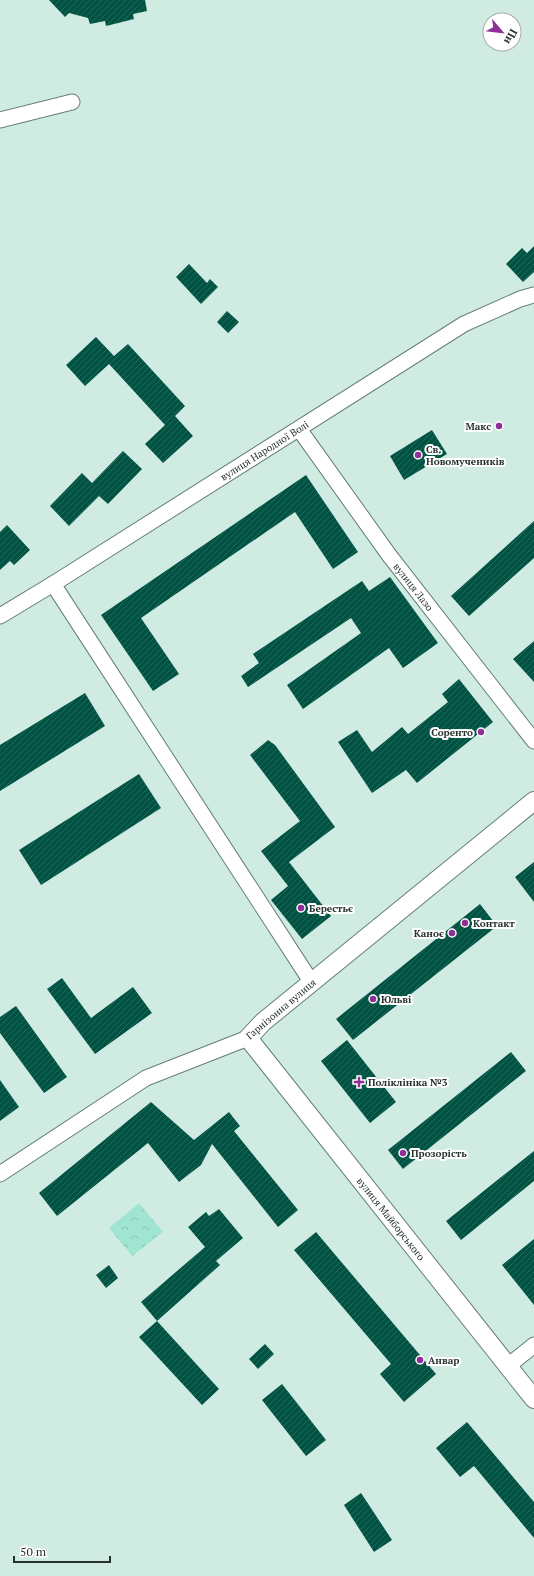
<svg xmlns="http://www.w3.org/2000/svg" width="534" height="1576" viewBox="0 0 534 1576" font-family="'PT Serif',serif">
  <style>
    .park { fill: url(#park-crowns) }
    .building { fill: url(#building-hatch) }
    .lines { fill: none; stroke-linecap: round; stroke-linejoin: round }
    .minor-casing { stroke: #657f77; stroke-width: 17 }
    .tertiary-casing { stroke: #657f77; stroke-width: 20 }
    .minor { stroke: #fff; stroke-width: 15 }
    .tertiary { stroke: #fff; stroke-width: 18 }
    .poi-dot { fill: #8f2f98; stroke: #fff; stroke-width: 1.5 }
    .labels { text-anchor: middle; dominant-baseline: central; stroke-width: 4; stroke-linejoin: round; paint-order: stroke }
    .poi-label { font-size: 10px; font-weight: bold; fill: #27322e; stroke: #fff; text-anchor: start }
    .street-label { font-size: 10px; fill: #27322e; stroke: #fff }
  </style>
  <defs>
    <pattern id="park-crowns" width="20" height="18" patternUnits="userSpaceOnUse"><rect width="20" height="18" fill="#a0e5d1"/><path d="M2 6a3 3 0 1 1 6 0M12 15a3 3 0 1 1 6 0" fill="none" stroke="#8ac5b4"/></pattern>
    <pattern id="building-hatch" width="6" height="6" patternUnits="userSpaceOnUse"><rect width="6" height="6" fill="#005343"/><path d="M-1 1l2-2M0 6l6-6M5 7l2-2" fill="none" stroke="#26695c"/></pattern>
  </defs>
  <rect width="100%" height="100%" fill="#cfebe2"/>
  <path class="park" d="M139,1203l24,29 -31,24 -23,-28z"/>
  <g class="building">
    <path d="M49,0h96l2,11 -14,3 1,5 -28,7 -1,-5 -15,3 -2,-6 -19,-5 -4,4z"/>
    <path d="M534,246v26l-11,10 -17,-18 16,-16 5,5z"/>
    <path d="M189,264l18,19 3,-4 8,8 -17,17 -25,-27z"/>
    <path d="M227,311l12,11 -11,11 -11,-11z"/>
    <path d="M96,337l18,19 14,-12 57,62 -10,10 18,20 -30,27 -18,-19 20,-19 -56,-61 -24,22 -19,-21z"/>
    <path d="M432,430l15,24 -43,26 -14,-24z"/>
    <path d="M123,451l19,18 -34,35 -9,-8 -30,30 -19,-20 32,-33 10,10z"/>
    <path d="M306,475l52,77 -25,17 -38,-57 -154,106 38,56 -26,17 -52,-76z"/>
    <path d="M534,521v37l-65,58 -18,-20z"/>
    <path d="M7,525l23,25 -16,15 -4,-4 -10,9v-38z"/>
    <path d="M390,577l48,66 -35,25 -14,-20 -86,61 -16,-24 74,-52 -10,-15 -103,69 -7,-11 18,-13 -6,-9 109,-73 7,10z"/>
    <path d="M534,641v41l-21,-23z"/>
    <path d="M459,679l34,43 -76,61 -11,-13 -34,23 -34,-51 19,-12 15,22 30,-25 6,7 40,-32 -6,-8z"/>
    <path d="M85,693l20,33 -105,65v-46z"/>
    <path d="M268,740l7,5 60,82 -46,35 42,54 -29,23 -31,-39 17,-14 -27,-35 39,-30 -50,-66z"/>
    <path d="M139,774l22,34 -120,77 -22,-35z"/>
    <path d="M534,862v40l-19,-25z"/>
    <path d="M480,904l17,22 -144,114 -17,-21z"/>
    <path d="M62,978l29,40 42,-31 19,26 -57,41 -48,-65z"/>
    <path d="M16,1006l51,71 -23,16 -44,-60v-16z"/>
    <path d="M347,1040l49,62 -26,21 -49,-62z"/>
    <path d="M511,1052l15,19 -123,98 -15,-19z"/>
    <path d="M0,1080l19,27 -19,14z"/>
    <path d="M151,1102l43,38 35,-28 11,14 -6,5 64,79 -20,17 -66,-83 -11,21 -22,17 -31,-39 -91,73 -18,-23z"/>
    <path d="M534,1151v30l-73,59 -15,-19z"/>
    <path d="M219,1209l24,29 -27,23 4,4 -63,56 -16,-19 64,-55 -17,-20 18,-15 3,4z"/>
    <path d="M316,1232l120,142 -32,28 -24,-28 11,-10 -97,-114z"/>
    <path d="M534,1239v66l-32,-40z"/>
    <path d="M109,1265l9,13 -12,10 -10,-13z"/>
    <path d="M157,1321l62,68 -17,16 -63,-68z"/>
    <path d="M265,1344l9,10 -16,15 -9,-10z"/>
    <path d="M282,1384l44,56 -20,16 -44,-56z"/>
    <path d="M467,1422l67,80v36l-60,-72 -14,11 -24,-29z"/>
    <path d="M361,1493l31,47 -18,12 -30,-47z"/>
  </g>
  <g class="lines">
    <defs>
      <g id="minor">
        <path d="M0,120l72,-18"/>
        <path id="s1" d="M299,429l90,126 145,186"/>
        <path d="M53,584l259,399"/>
        <path id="s2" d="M0,616l53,-32 411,-260 56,-25 14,-4"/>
        <path d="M0,1174l146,-96 102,-40"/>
        <path d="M508,1366l26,-21"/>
      </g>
      <g id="tertiary">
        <path id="s3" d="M534,801l-271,221 -15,16 286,361"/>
      </g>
    </defs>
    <use href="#minor" class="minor-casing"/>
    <use href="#tertiary" class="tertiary-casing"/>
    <use href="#minor" class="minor"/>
    <use href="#tertiary" class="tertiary"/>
  </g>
  <g class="poi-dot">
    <circle cx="499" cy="426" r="4"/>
    <circle cx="418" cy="455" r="4"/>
    <circle cx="481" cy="732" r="4"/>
    <circle cx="301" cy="908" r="4"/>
    <circle cx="465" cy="923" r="4"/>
    <circle cx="452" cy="933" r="4"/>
    <circle cx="373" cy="999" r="4"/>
    <path d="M357 1076h4v4h4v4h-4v4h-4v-4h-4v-4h4z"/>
    <circle cx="403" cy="1153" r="4"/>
    <circle cx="420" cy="1360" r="4"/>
  </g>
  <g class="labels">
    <g class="poi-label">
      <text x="491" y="426" text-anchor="end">Макс</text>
      <text x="426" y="449">Св.<tspan x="426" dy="12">Новомучеників</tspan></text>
      <text x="473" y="732" text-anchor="end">Соренто</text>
      <text x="309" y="908">Берестьє</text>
      <text x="473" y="923">Контакт</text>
      <text x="444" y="933" text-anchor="end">Каноє</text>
      <text x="381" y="999">Юльві</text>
      <text x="368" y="1082">Поліклініка №3</text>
      <text x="411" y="1153">Прозорість</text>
      <text x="428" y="1360">Анвар</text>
    </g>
    <g class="street-label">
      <text stroke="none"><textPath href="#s2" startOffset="312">вулиця Народної Волі</textPath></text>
      <text stroke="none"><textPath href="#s1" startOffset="195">вулиця Лазо</textPath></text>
      <text transform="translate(281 1009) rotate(-40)">Гарнізонна вулиця</text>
      <text stroke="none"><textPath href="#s3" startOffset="602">вулиця Майборського</textPath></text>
    </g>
  </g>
  <g transform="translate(502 32) rotate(118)"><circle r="19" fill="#ffffff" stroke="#a9adab"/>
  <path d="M0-3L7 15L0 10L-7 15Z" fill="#8f2f98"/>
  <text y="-6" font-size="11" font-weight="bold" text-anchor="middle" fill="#27322e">Пн</text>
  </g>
  <path d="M14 1556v6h96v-6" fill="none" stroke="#27322e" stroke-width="2"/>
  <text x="20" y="1556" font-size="12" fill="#27322e" stroke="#ffffff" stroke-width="3" paint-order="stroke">50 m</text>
</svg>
